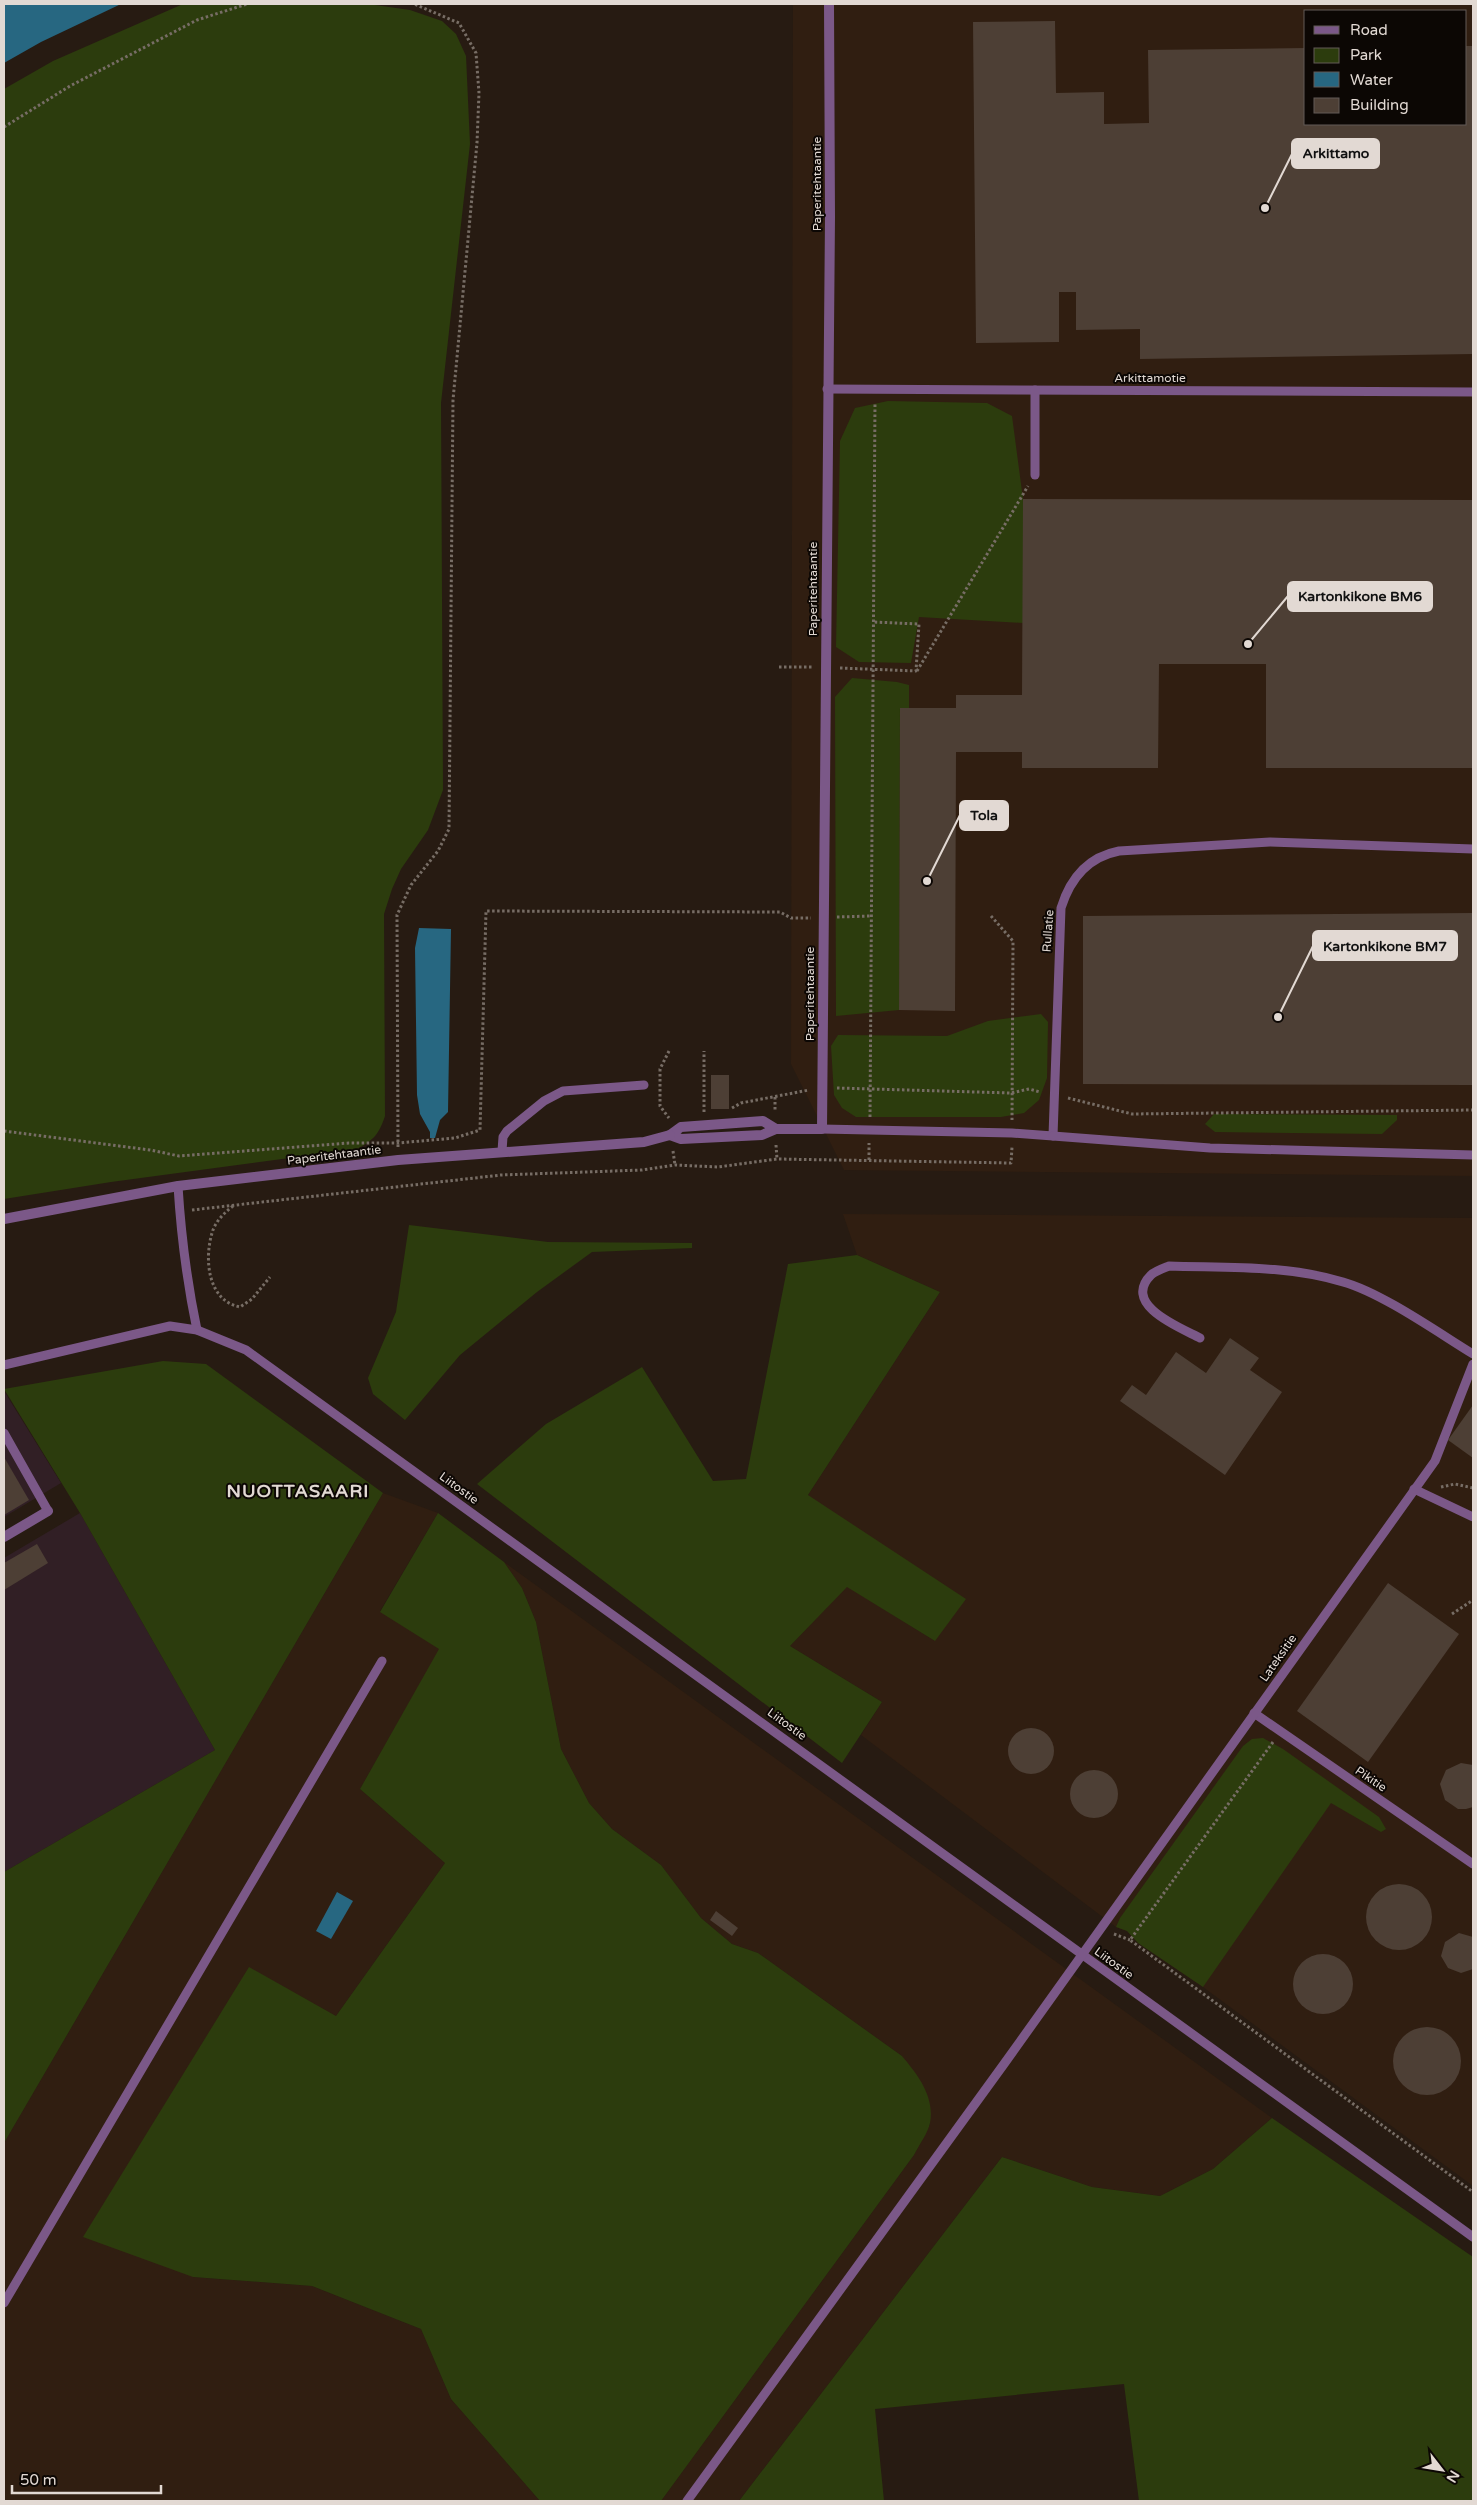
<svg xmlns="http://www.w3.org/2000/svg" width="1477" height="2505" viewBox="0 0 1477 2505" font-family="'Varela Round',sans-serif">
  <style>
    .commercial { fill: #311f25 }
    .built { fill: #301e11; fill-rule: evenodd }
    .green { fill: #2c3c0d }
    .water { fill: #276781 }
    .building { fill: #4d3f35 }
    .lines { fill: none; stroke-linecap: round; stroke-linejoin: round }
    .path { stroke: #776d65; stroke-width: 3; stroke-dasharray: 2.5 2.5; stroke-linecap: butt }
    .service { stroke: #7b5888; stroke-width: 9 }
    .minor { stroke: #7b5888; stroke-width: 10 }
    .labels { text-anchor: middle; dominant-baseline: central; stroke-width: 4; stroke-linejoin: round; paint-order: stroke }
    .street-label { font-size: 12px; fill: #e2d9d3; stroke: #0c0704 }
    .district-label { font-size: 18px; font-weight: bold; letter-spacing: 1px; fill: #e2d9d3; stroke: #0c0704 }
    .leader { fill: none; stroke: #e2d9d3; stroke-width: 2 }
    .callout-dot { fill: #e2d9d3; stroke: #0c0704; stroke-width: 2 }
    .callout { fill: #e2d9d3; stroke: #e2d9d3; stroke-width: 2 }
    .callout-label { font-size: 14px; text-anchor: middle; font-weight: bold; fill: #111 }
  </style>
  <rect width="100%" height="100%" fill="#271b12"/>
  <g class="commercial">
    <path d="M4,1391l57,92 -57,34z"/>
    <path d="M80,1513l135,237 -211,122v-314z"/>
  </g>
  <g class="built">
    <path d="M793,4h680v1172l-629,-6 -53,-106zM1306,11h160v113h-160z"/>
    <path d="M843,1214l630,4v968l-270,-199 -65,-44 -11,-12 -11,-4 -255,-192 21,-33 -92,-56 57,-60 88,55 -127,-146 132,-203 -83,-37z"/>
    <path d="M383,1493l55,20 -58,98 60,38 -80,140 85,74 -109,153 -87,-48 -56,309 119,9 109,43 30,70 89,102h-536v-358z"/>
    <path d="M504,1562l768,556 -59,51 -53,27 -68,-9 -90,-30 -263,344h-78l253,-346 16,-31 -28,-68 -144,-103 -26,-9 -31,-26 -40,-53 -49,-36 -23,-26 -28,-54 -25,-127 -14,-34z"/>
  </g>
  <g class="green">
    <path d="M183,4h185l42,6 32,11 14,13 10,22 4,88 -29,259 2,387 -15,40 -27,39 -9,20 -8,25 1,202c-6,18 -11,24 -28,33l-246,33 -107,17v-1110l49,-28z"/>
    <path d="M888,401l99,2 25,13 11,83v124l-104,-6 -8,46 -52,-1 -23,-15 4,-206 15,-33z"/>
    <path d="M852,678l45,4 12,3v23h-9l-1,302 -63,6 -1,-319z"/>
    <path d="M1041,1014l7,8 -1,56 -8,22 -15,13 -23,4h-145l-14,-9 -8,-13 -3,-49 7,-11 109,1 41,-15z"/>
    <path d="M1214,1114l183,1v5l-15,14 -167,-2 -10,-8z"/>
    <path d="M409,1225l139,17 144,1v5l-100,4 -55,40 -77,63 -55,65 -32,-26 -5,-16 28,-66z"/>
    <path d="M857,1255l83,37 -132,203 158,104 -31,42 -88,-54 -57,59 92,56 -40,61 -365,-279 69,-60 96,-57 71,114 33,-2 42,-215z"/>
    <path d="M163,1361l43,3 177,129 -379,650v-271l211,-122 -135,-237 -76,-124z"/>
    <path d="M438,1513l66,49 18,26 14,34 25,127 28,54 23,26 49,36 40,53 31,26 26,9 144,103c16,19 33,41 28,67 -2,10 -11,22 -16,32l-253,346h-121l-89,-102 -30,-70 -109,-43 -119,-9 -110,-40 166,-270 87,49 109,-153 -85,-74 79,-140 -59,-37z"/>
    <path d="M1263,1738l20,11 96,68 7,12 -5,3 -50,-29 -128,184 -65,-44 -11,-12 -11,-4 4,-9 123,-172 9,-7z"/>
    <path d="M1272,2118l201,139v244h-334l-15,-117 -249,25 9,92h-145l263,-344 90,30 68,9 53,-27z"/>
  </g>
  <g class="water">
    <path d="M4,4h117l-80,38 -37,21z"/>
    <path d="M419,928l32,1 -3,183 -8,8 -5,18h-5v-6l-10,-18 -3,-19 -2,-147z"/>
    <path d="M337,1892l16,9 -22,38 -15,-8z"/>
  </g>
  <g class="building">
    <path d="M1055,21l1,72 48,-1v32l45,-1 -1,-73 158,-2v76h160v-78h7v308l-333,5v-30l-64,1v-38h-17v50l-83,1 -3,-321z"/>
    <path d="M1023,499l450,1v268h-207v-104h-107l-1,104h-136v-16h-66l-1,259 -56,-1 1,-302h56v-13h66z"/>
    <path d="M1473,913v172l-390,-1v-168z"/>
    <rect x="711" y="1075" width="18" height="34"/>
    <path d="M1230,1338l29,20 -9,12 32,22 -57,83 -105,-74 12,-16 14,10 30,-43 30,21z"/>
    <path d="M1473,1405v53l-25,-18z"/>
    <path d="M4,1457l25,43 -25,15z"/>
    <path d="M37,1544l11,19 -44,27v-27z"/>
    <path d="M1388,1583l71,51 -91,128 -71,-51z"/>
    <circle cx="1031" cy="1751" r="23"/>
    <path d="M1461,1763l12,2v42l-7,2h-8l-13,-9 -5,-16 6,-14z"/>
    <circle cx="1094" cy="1794" r="24"/>
    <circle cx="1399" cy="1917" r="33"/>
    <path d="M716,1911l22,17 -6,8 -22,-16z"/>
    <path d="M1459,1933l14,4v32l-12,4 -13,-5 -7,-12 4,-14z"/>
    <circle cx="1323" cy="1984" r="30"/>
    <circle cx="1427" cy="2061" r="34"/>
  </g>
  <g class="lines">
    <g class="path">
      <path d="M4,127l66,-41 127,-66 50,-16"/>
      <path d="M779,667h34"/>
      <path d="M840,668l76,3 3,-47 -46,-2"/>
      <path d="M917,671l111,-185"/>
      <path d="M991,916l22,25 -1,179"/>
      <path d="M837,917l34,-1"/>
      <path d="M669,1051l-9,18v37l9,12"/>
      <path d="M837,1088l174,5 18,-4 11,3"/>
      <path d="M775,1097v14"/>
      <path d="M1068,1098l64,16 341,-4"/>
      <path d="M732,1108l9,-5 68,-13"/>
      <path d="M704,1112v-61"/>
      <path d="M870,1117l5,-714"/>
      <path d="M4,1131l146,19 29,6 170,-13h49l57,-5 25,-8 6,-219 294,1 11,6h20"/>
      <path d="M776,1145l1,14"/>
      <path d="M398,1147l-1,-232 14,-30 27,-34 11,-22 4,-429 24,-257 2,-50 -3,-40 -17,-30 -45,-19"/>
      <path d="M673,1151l2,14"/>
      <path d="M869,1160v-17"/>
      <path d="M233,1206c-9,7 -18,16 -21,27 -8,27 -4,68 28,74l12,-8 18,-22"/>
      <path d="M192,1210l309,-35 141,-5 33,-5 43,2 59,-8 234,4 1,-16"/>
      <path d="M1441,1487l14,-3 18,4"/>
      <path d="M1452,1614l21,-14"/>
      <path d="M1273,1742l-143,198 343,252"/>
      <path d="M1114,1934l16,6"/>
    </g>
    <g class="service">
      <path d="M827,389l646,3"/>
      <path d="M1035,475v-85"/>
      <path d="M822,1129l190,4 41,3 8,-228c9,-29 27,-51 58,-57l151,-9 203,7"/>
      <path d="M1053,1136l157,12 263,7"/>
      <path d="M502,1151l1,-14 4,-6 37,-30 19,-10 81,-6"/>
      <path d="M178,1186c3,49 9,96 19,144"/>
      <path d="M1200,1338c-19,-10 -79,-33 -49,-63 4,-4 13,-7 18,-9 58,2 118,-1 174,16 39,11 94,50 130,72"/>
      <path d="M4,1365l166,-39 27,4 49,20 1227,887"/>
      <path d="M4,1433l44,78"/>
      <path d="M1414,1489l59,28"/>
      <path d="M1254,1713l219,151"/>
      <path d="M4,2303l378,-642"/>
      <path d="M687,2501l317,-437 431,-603 38,-97"/>
    </g>
    <g class="minor">
      <path d="M763,1121l13,8 -14,6 -81,4 -11,-4 11,-8z"/>
      <path d="M776,1129h46l8,-912 -1,-213"/>
      <path d="M4,1219l174,-33 220,-26 246,-18 26,-7"/>
      <path d="M4,1537l44,-26"/>
    </g>
  </g>
  <g class="labels">
    <g class="street-label">
      <text transform="translate(817 184) rotate(-90)">Paperitehtaantie</text>
      <text x="1150" y="378">Arkittamotie</text>
      <text transform="translate(813 589) rotate(-90)">Paperitehtaantie</text>
      <text transform="translate(1048 931) rotate(-86)">Rullatie</text>
      <text transform="translate(810 994) rotate(-90)">Paperitehtaantie</text>
      <text transform="translate(334 1155) rotate(-7)">Paperitehtaantie</text>
      <text transform="translate(459 1488) rotate(36)">Liitostie</text>
      <text transform="translate(1278 1658) rotate(-55)">Lateksitie</text>
      <text transform="translate(787 1724) rotate(36)">Liitostie</text>
      <text transform="translate(1371 1779) rotate(34)">Pikitie</text>
      <text transform="translate(1114 1963) rotate(36)">Liitostie</text>
    </g>
    <g class="district-label">
      <text x="298" y="1491">NUOTTASAARI</text>
    </g>
  </g>
  <path class="leader" d="M1265 208L1292 154M1248 644L1288 596M927 881L960 815M1278 1017L1313 946"/>
  <g class="callout-dot">
    <circle cx="1265" cy="208" r="5"/>
    <circle cx="1248" cy="644" r="5"/>
    <circle cx="927" cy="881" r="5"/>
    <circle cx="1278" cy="1017" r="5"/>
  </g>
  <g class="callout">
    <rect x="1292" y="139" width="87" height="29" rx="5"/>
    <rect x="1288" y="582" width="144" height="29" rx="5"/>
    <rect x="960" y="801" width="48" height="29" rx="5"/>
    <rect x="1313" y="931" width="144" height="29" rx="5"/>
  </g>
  <g class="callout-label">
    <text x="1336" y="158">Arkittamo</text>
    <text x="1360" y="601">Kartonkikone BM6</text>
    <text x="984" y="820">Tola</text>
    <text x="1385" y="951">Kartonkikone BM7</text>
  </g>
  <rect width="1477" height="2505" fill="none" stroke="#e2d9d3" stroke-width="10"/>
  <rect x="1304" y="10" width="162" height="115" fill="#0c0704" stroke="#625b57"/>
  <rect x="1314" y="26" width="25" height="8" fill="#7b5888" stroke="#625b57"/>
  <text x="1350" y="35" font-size="15" fill="#e2d9d3">Road</text>
  <rect x="1314" y="48" width="25" height="15" fill="#2c3c0d" stroke="#625b57"/>
  <text x="1350" y="60" font-size="15" fill="#e2d9d3">Park</text>
  <rect x="1314" y="72" width="25" height="15" fill="#276781" stroke="#625b57"/>
  <text x="1350" y="85" font-size="15" fill="#e2d9d3">Water</text>
  <rect x="1314" y="98" width="25" height="15" fill="#4d3f35" stroke="#625b57"/>
  <text x="1350" y="110" font-size="15" fill="#e2d9d3">Building</text>
  <g transform="translate(1442 2470) rotate(121)" stroke="#0c0704" stroke-width="4" paint-order="stroke">
  <path d="M0-4L9 19L0 12L-9 19Z" fill="#e2d9d3"/>
  <text y="-8" font-size="14" font-weight="bold" text-anchor="middle" fill="#e2d9d3">N</text>
  </g>
  <path d="M12 2485v8h149v-8" fill="none" stroke="#e2d9d3" stroke-width="2.5"/>
  <text x="20" y="2485" font-size="15" fill="#e2d9d3" stroke="#0c0704" stroke-width="4" paint-order="stroke">50 m</text>
</svg>
